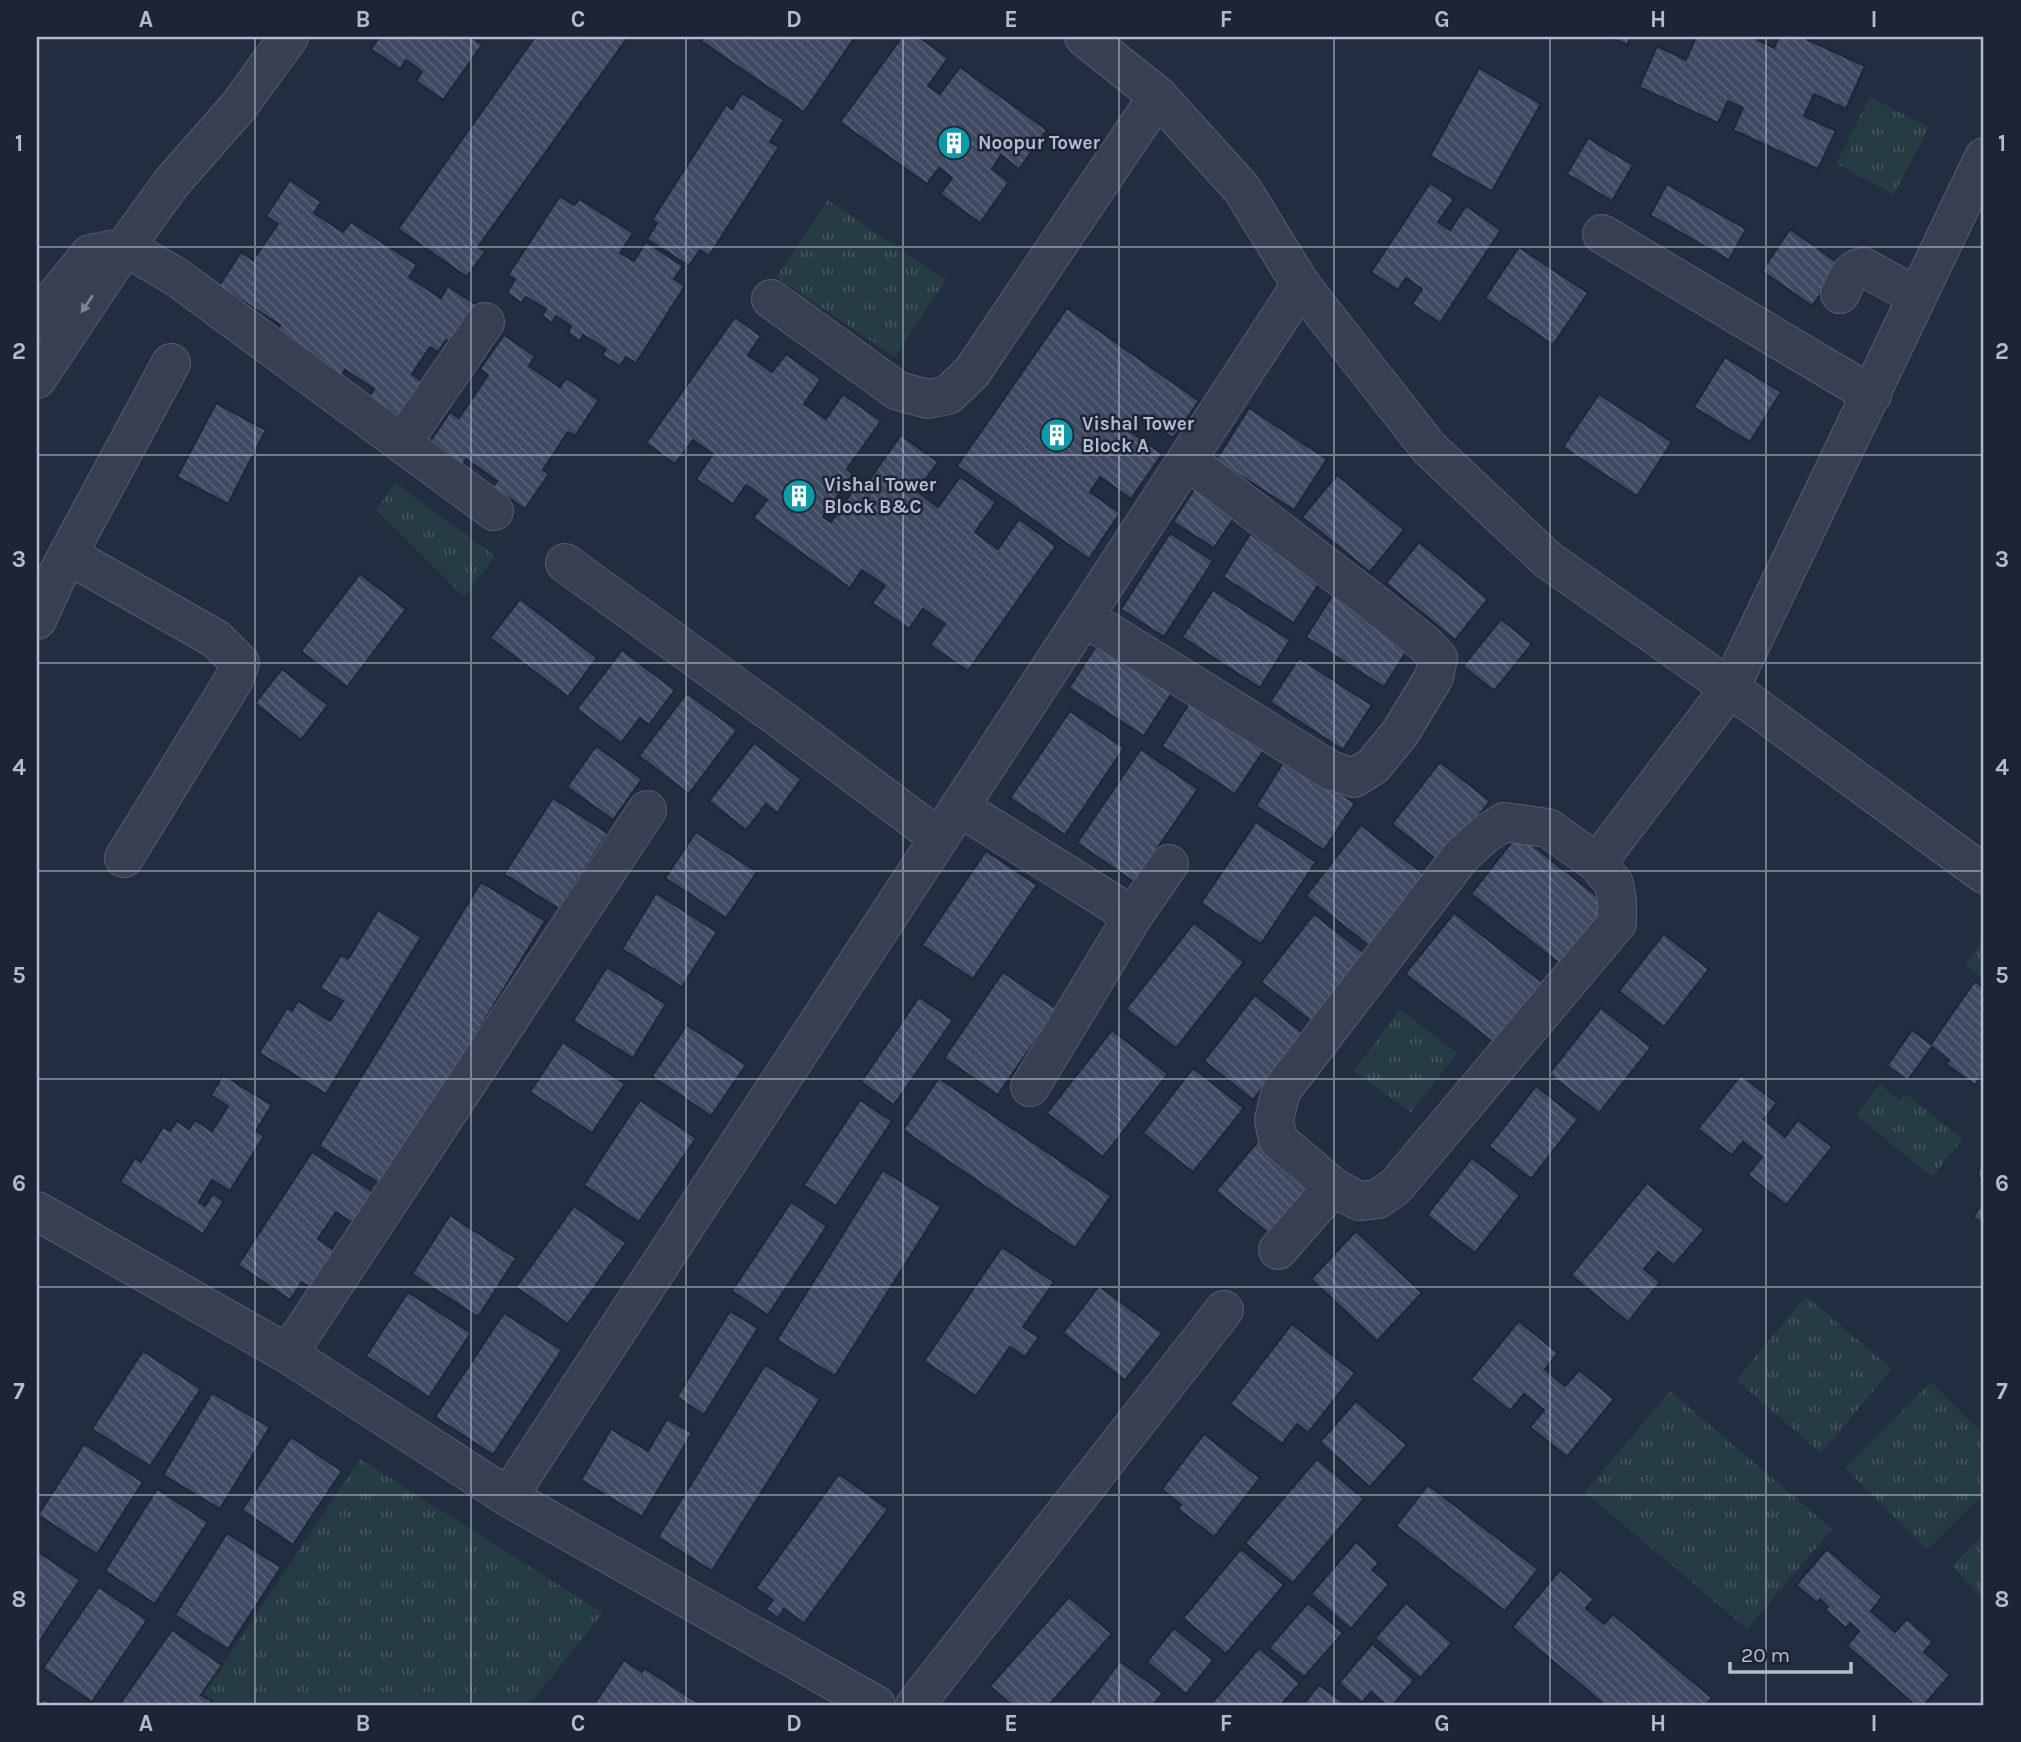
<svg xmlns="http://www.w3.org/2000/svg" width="2021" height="1742" viewBox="0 0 2021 1742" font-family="Karla,sans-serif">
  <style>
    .grass { fill: url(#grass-tufts) }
    .building { fill: url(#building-back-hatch); stroke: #1e2638; stroke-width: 2 }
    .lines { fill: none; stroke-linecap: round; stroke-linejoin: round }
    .minor-casing { stroke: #555d6f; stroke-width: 40 }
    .minor { stroke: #383f51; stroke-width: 38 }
    .oneway { fill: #7c8395 }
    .grid { fill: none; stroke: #b4bbcc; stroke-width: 2; stroke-opacity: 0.55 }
    .labels { text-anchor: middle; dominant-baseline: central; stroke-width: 5; stroke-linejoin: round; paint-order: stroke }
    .poi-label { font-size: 19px; font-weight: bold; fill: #b4bbcc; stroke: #1c2436; text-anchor: start }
    .neatline { fill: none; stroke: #b4bbcc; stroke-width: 2.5 }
    .grid-label { font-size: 23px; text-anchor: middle; font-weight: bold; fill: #b4bbcc }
  </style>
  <defs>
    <pattern id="grass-tufts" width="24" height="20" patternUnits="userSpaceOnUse" patternTransform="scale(1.75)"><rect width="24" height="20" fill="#253c42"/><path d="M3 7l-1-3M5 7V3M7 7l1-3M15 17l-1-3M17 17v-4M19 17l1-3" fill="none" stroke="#42565c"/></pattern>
    <pattern id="building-back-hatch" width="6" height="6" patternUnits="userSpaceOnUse" patternTransform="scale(1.75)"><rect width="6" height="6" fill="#3f4962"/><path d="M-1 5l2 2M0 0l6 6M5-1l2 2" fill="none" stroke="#586177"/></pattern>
  </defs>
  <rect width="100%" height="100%" fill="#232d41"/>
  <g class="grass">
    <path d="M1870,97l59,30 -35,68 -58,-31z"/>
    <path d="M828,200l118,80 -51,77 -119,-80z"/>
    <path d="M395,483l100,73 -31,41 -88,-87z"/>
    <path d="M1984,939v40l-19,-14z"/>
    <path d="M1400,1009l57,44 -46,60 -57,-42z"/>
    <path d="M1880,1084l19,17 7,-7 57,45 -31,38 -76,-62z"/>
    <path d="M1806,1296l86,73 -71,84 -85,-73z"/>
    <path d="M1931,1382l53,53v58l-57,57 -82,-82z"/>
    <path d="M1670,1391l162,138 -85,100 -162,-137z"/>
    <path d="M360,1459l243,154 -74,92h-333z"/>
    <path d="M1984,1535v65l-32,-34z"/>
  </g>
  <g class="building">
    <path d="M379,37h95l-1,1 9,7 -39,55 -27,-19 6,-9 -16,-12 -6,9 -29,-20z"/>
    <path d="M535,37h93l-150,210 7,5 -18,25 -69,-48z"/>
    <path d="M704,37h151l-51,75 -103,-71z"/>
    <path d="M902,37h17l29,21 -20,28 12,8 20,-27 87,63 -28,39 -18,-14 -9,14 17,13 -29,41 -40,-29 12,-16 -13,-10 -12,16 -87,-62z"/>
    <path d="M1610,37h21l-4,8z"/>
    <path d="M1696,37h61l-1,2 18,9 5,-11h23l63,29 -19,43 -32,-15 -10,22 32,15 -18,38 -85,-39 10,-22 -15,-7 -10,22 -79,-36 18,-41 29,14z"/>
    <path d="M1479,68l62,36 -49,87 -62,-35z"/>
    <path d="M742,93l42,27 -14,22 9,5 -70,109 -9,-6 -11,16 -42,-27 10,-16 -5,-3 74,-115 6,4z"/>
    <path d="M1588,138l45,27 -21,36 -45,-27z"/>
    <path d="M290,180l31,22 -7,11 29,19 8,-10 66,43 -8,12 32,21 7,-12 31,21 -26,38 -7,-5 -8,12 -8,-5 -18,27 15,11 -23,35 -35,-23 5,-8 -29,-19 -5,8 -65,-44 5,-9 -61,-39 22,-34 12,8 25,-36 -12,-8z"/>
    <path d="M1430,183l24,16 -16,23 12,8 16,-24 35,24 -61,93 -28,-19 10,-15 -16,-11 -8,12 -27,-18z"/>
    <path d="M1667,184l79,45 -17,31 -79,-45z"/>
    <path d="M560,196l14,9 5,-6 54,34 -13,20 14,8 12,-19 37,24 -9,13 11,7 -49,77 -10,-6 -6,9 -18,-11 4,-6 -23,-14 -3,6 -12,-8 3,-7 -15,-10 -4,7 -10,-7 4,-7 -20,-12 -5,6 -14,-10 8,-14 -7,-4z"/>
    <path d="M1790,229l51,36 -29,41 -50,-35z"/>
    <path d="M1519,247l69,46 -35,52 -68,-47z"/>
    <path d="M1067,308l132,93 -26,37 -32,-22 -11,15 32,23 -31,45 -31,-22 -10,15 30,21 -31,46 -132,-93z"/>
    <path d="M735,317l26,19 -13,19 24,17 14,-18 35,25 -17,25 22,15 17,-25 38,27 -34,48 6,5 -30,43 8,5 30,-43 6,4 34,-48 37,27 -21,29 21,16 22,-30 36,25 -21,30 23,17 21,-30 37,27 -88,125 -38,-26 15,-21 -22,-15 -14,20 -37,-26 13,-17 -23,-16 -12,18 -97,-70 14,-18 -21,-15 -13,19 -37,-25 17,-25 -20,-14 -18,24 -29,-21z"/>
    <path d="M504,335l31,21 -6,10 31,21 6,-9 33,22 -24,36 -7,-4 -25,38 6,4 -24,35 -32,-22 4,-6 -31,-22 -4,7 -33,-23 21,-31 9,6 29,-43 -8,-6z"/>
    <path d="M1725,357l56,35 -31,50 -56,-35z"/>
    <path d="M1599,394l73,48 -35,54 -74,-49z"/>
    <path d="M216,403l50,27 -38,74 -51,-27z"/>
    <path d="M1249,408l78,51 -33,51 -78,-50z"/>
    <path d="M1337,475l67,55 -34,42 -68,-55z"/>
    <path d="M1195,488l41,27 -22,33 -41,-26z"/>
    <path d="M1170,533l43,28 -49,76 -43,-28z"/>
    <path d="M1250,534l72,45 -28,44 -71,-46z"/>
    <path d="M1419,542l69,57 -33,41 -69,-57z"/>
    <path d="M360,574l46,35 -59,78 -46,-36z"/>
    <path d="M1213,590l77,50 -30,48 -78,-51z"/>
    <path d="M1335,591l78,50 -29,46 -78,-50z"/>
    <path d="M520,599l77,59 -29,39 -78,-59z"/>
    <path d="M1501,619l31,25 -38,47 -31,-25z"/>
    <path d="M1098,643l75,48 -29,45 -75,-48z"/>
    <path d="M622,650l53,40 -26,35 -9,-7 -19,25 -44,-34z"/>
    <path d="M1299,658l73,47 -29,45 -73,-48z"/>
    <path d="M282,669l46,36 -27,35 -46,-37z"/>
    <path d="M687,693l50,37 -48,64 -50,-38z"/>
    <path d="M1190,702l74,48 -29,44 -73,-48z"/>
    <path d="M1070,711l54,37 -59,87 -55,-37z"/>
    <path d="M754,743l47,36 -24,34 -11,-9 -20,26 -37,-29z"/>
    <path d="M596,746l46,33 -29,41 -46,-33z"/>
    <path d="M1141,749l57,40 -64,93 -57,-39z"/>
    <path d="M1286,758l69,45 -31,47 -68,-44z"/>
    <path d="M1440,762l50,39 -49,62 -49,-39z"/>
    <path d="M553,798l55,35 -49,76 -55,-35z"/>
    <path d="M1256,822l60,40 -55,82 -60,-41z"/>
    <path d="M1361,825l64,50 -56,71 -63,-50z"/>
    <path d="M696,832l61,40 -31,46 -61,-40z"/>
    <path d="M1518,834l94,74 -47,60 -94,-74z"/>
    <path d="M986,851l51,34 -64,94 -51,-34z"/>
    <path d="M481,882l64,39 -161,265 -65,-40z"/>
    <path d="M656,893l61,39 -35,55 -60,-38z"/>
    <path d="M378,910l43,27 -95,157 -67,-41 28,-45 5,3 6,-10 32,20 13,-20 -23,-13 21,-33 7,4z"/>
    <path d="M1454,913l93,73 -48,61 -94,-73z"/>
    <path d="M1314,914l50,39 -53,68 -50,-39z"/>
    <path d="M1194,923l50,39 -68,86 -50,-39z"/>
    <path d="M1664,934l45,35 -45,58 -45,-36z"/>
    <path d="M607,967l59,37 -33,54 -60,-37z"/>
    <path d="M1003,972l54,37 -59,86 -54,-37z"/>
    <path d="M1975,981l9,7v84l-9,13 -29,-21 3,-4 -17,-13 -24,33 -21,-14 25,-36 19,14z"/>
    <path d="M1255,995l49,39 -51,66 -49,-39z"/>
    <path d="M919,997l34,23 -59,85 -33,-23z"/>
    <path d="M1601,1008l50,39 -52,66 -50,-39z"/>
    <path d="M687,1025l59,40 -35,51 -59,-40z"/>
    <path d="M1112,1030l56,44 -65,83 -56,-44z"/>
    <path d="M563,1042l62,42 -33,49 -62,-41z"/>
    <path d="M1193,1068l51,40 -51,64 -50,-39z"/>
    <path d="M223,1075l49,30 -16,26 8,5 -34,55 -18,-11 -13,22 6,4 8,-12 11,7 -21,33 -83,-52 15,-24 6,4 22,-35 7,4 7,-10 12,8 6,-9 17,11 16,-25 -17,-11z"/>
    <path d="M1741,1075l36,28 -13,16 21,18 13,-17 34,27 -46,58 -38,-30 14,-18 -19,-15 -11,13 -34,-26z"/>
    <path d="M939,1078l172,118 -36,52 -172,-118z"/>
    <path d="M1536,1086l42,33 -47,60 -42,-33z"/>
    <path d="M640,1100l56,38 -57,84 -55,-37z"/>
    <path d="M860,1100l32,21 -56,85 -32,-21z"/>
    <path d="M1259,1140l57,48 -42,50 -58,-47z"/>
    <path d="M312,1152l67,44 -21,31 -22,-15 -18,27 22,15 -24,37 -14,-9 -12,18 -52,-35z"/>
    <path d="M1472,1158l48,37 -45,58 -48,-38z"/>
    <path d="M1984,1159v27l-6,-10 1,-7z"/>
    <path d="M883,1170l58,37 -106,169 -58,-36z"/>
    <path d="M1647,1183l57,47 -30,35 -16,-13 -14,17 16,13 -32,40 -57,-47z"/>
    <path d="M1984,1201v23l-11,-7z"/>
    <path d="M791,1202l36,24 -59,89 -36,-24z"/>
    <path d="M574,1206l52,37 -58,81 -52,-37z"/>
    <path d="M450,1215l66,43 -38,59 -66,-43z"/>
    <path d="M1356,1231l66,62 -45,48 -66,-62z"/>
    <path d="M1002,1247l52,35 -31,45 16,10 -14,20 -15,-10 -34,49 -52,-35z"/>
    <path d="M1099,1286l63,47 -37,47 -62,-47z"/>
    <path d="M408,1292l63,41 -42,64 -63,-41z"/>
    <path d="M730,1311l28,17 -54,87 -27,-18z"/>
    <path d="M504,1313l58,37 -69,105 -58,-38z"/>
    <path d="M1519,1321l39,32 -13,16 20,17 14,-16 35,29 -47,58 -37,-30 14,-17 -20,-16 -14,17 -39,-32z"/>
    <path d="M1292,1324l63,49 -47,60 -11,-9 -15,20 -52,-40z"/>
    <path d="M143,1351l58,38 -51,77 -58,-37z"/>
    <path d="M765,1365l55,34 -108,172 -54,-34z"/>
    <path d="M212,1393l58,34 -50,82 -57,-34z"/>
    <path d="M1356,1401l51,44 -37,42 -50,-45z"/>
    <path d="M667,1419l25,14 -50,84 -61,-37 30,-51 37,22z"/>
    <path d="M1204,1434l56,44 -46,59 -36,-28 3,-4 -19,-16z"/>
    <path d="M291,1437l51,34 -49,74 -51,-35z"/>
    <path d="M84,1444l59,38 -46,72 -59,-39z"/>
    <path d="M1317,1459l47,40 -71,84 -48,-40z"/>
    <path d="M839,1474l49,35 -84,114 -20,-14 -6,9 -12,-9 7,-9 -17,-12z"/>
    <path d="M1428,1485l110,84 -33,42 -109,-85z"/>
    <path d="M157,1489l51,33 -53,82 -50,-33z"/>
    <path d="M227,1533l54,34 -53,82 -53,-34z"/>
    <path d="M1356,1542l23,21 -7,7 17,14 -38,45 -40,-35z"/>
    <path d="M1241,1549l43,36 -58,69 -43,-36z"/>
    <path d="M1827,1549l55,48 -11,14 24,21 12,-13 26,23 -9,10 26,23 -26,30h-9l-68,-59 12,-15 -9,-8 -4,5 -21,-18 3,-3 -8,-8 -3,4 -21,-18z"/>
    <path d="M37,1551l43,29 -43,65z"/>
    <path d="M1560,1570l34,29 -8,9 18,16 9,-10 99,84 -6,7h-101l-93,-78z"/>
    <path d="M99,1587l48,33 -55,82 -49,-34z"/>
    <path d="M1069,1597l43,37 -63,71h-37l-22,-19z"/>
    <path d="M1308,1603l35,30 -39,44 -35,-29z"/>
    <path d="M1406,1603l46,40 -32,35 -45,-40z"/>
    <path d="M1174,1628l39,32 -27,34 -39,-32z"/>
    <path d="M172,1630l50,35 -21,30 11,6 -3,4h-90z"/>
    <path d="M1372,1644l42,36 -21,25h-7l-15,-13 -9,11 -23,-20z"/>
    <path d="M1259,1648l41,35 -19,22h-71z"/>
    <path d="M624,1660l18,12 2,-4 57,37h-103l-3,-2z"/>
    <path d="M1120,1661l43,32 -10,12h-65z"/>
    <path d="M1319,1685l28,20h-44z"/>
    <path d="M44,1699l11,6h-15z"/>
  </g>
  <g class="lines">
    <defs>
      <g id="minor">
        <path d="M1084,37l74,59 84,93 59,96 128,163 119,112 182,128 254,186"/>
        <path d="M1602,234l270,161"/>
        <path d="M1840,294c6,-12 9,-25 23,-27l53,29"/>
        <path d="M771,299l127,92 30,8 20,-4 24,-23 186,-276"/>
        <path d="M37,319l53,-65 35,-7 50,29 319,235"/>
        <path d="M37,379l88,-132 47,-65 66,-75 51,-70"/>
        <path d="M402,443l83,-121"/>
        <path d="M68,555l148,84 24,24 -7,18 -109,177"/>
        <path d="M565,563l221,160 153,115"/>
        <path d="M1084,617l246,153 24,8 19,-12 27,-33 34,-56 4,-19 -13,-14 -55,-44 -183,-140"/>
        <path d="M37,620l24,-53 110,-204"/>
        <path d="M959,807l174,109 -103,171"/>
        <path d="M1504,822l44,6 49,35 17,21 3,17v22l-221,263 -18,13 -19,2 -26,-14 -55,-47 -4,-20 7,-29 180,-235 23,-21z"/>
        <path d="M1597,863l133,-175 254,-531"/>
        <path d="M1133,916l36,-52"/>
        <path d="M37,1211l251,143 220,143 368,208"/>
        <path d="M1278,1250l55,-63"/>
        <path d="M288,1354l359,-544"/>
        <path d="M508,1497l793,-1212"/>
        <path d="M915,1705l309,-395"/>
      </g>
    </defs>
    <use href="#minor" class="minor-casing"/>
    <use href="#minor" class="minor"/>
  </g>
  <defs><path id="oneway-solid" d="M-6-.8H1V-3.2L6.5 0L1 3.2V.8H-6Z" transform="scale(1.75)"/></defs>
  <use class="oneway" href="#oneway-solid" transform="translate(87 304) rotate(124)"/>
  <path class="grid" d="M255,37v1668M471,37v1668M686,37v1668M903,37v1668M1119,37v1668M1334,37v1668M1550,37v1668M1766,37v1668M37,247h1947M37,455h1947M37,663h1947M37,871h1947M37,1079h1947M37,1287h1947M37,1495h1947"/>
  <defs>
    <symbol id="building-disc" viewBox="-11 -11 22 22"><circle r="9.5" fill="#0f9aa8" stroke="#1c2436"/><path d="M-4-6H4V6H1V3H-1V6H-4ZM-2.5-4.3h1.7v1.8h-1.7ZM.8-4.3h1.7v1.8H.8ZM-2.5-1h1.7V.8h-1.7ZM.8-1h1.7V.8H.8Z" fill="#fff"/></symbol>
  </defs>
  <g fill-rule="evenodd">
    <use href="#building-disc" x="935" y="124" width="38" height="38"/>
    <use href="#building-disc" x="1038" y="416" width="38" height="38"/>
    <use href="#building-disc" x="780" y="477" width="38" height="38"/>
  </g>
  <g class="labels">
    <g class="poi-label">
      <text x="978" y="143">Noopur Tower</text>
      <text x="1082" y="424">Vishal Tower<tspan x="1082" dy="22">Block A</tspan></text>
      <text x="824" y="485">Vishal Tower<tspan x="824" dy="22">Block B&amp;C</tspan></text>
    </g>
  </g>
  <rect width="2021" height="1742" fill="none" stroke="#1c2436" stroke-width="77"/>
  <path d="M1730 1662v10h121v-10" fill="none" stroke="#b4bbcc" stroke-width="3.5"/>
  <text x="1741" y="1662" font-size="21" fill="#b4bbcc" stroke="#1c2436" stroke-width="5" paint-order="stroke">20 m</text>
  <rect x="38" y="38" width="1944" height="1666" class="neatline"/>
  <g class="grid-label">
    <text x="146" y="27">A</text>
    <text x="363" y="27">B</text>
    <text x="578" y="27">C</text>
    <text x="794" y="27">D</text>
    <text x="1011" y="27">E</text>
    <text x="1226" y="27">F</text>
    <text x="1442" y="27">G</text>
    <text x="1658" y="27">H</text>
    <text x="1874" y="27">I</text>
    <text x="19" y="151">1</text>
    <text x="2002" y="151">1</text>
    <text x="19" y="359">2</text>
    <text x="2002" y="359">2</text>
    <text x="19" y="567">3</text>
    <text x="2002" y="567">3</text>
    <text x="19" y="775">4</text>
    <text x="2002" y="775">4</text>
    <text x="19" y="983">5</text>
    <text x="2002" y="983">5</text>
    <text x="19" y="1191">6</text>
    <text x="2002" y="1191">6</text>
    <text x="19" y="1399">7</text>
    <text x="2002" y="1399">7</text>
    <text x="19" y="1607">8</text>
    <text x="2002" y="1607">8</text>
    <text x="146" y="1731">A</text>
    <text x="363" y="1731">B</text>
    <text x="578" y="1731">C</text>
    <text x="794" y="1731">D</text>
    <text x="1011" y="1731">E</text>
    <text x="1226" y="1731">F</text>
    <text x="1442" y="1731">G</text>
    <text x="1658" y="1731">H</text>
    <text x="1874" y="1731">I</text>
  </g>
</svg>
